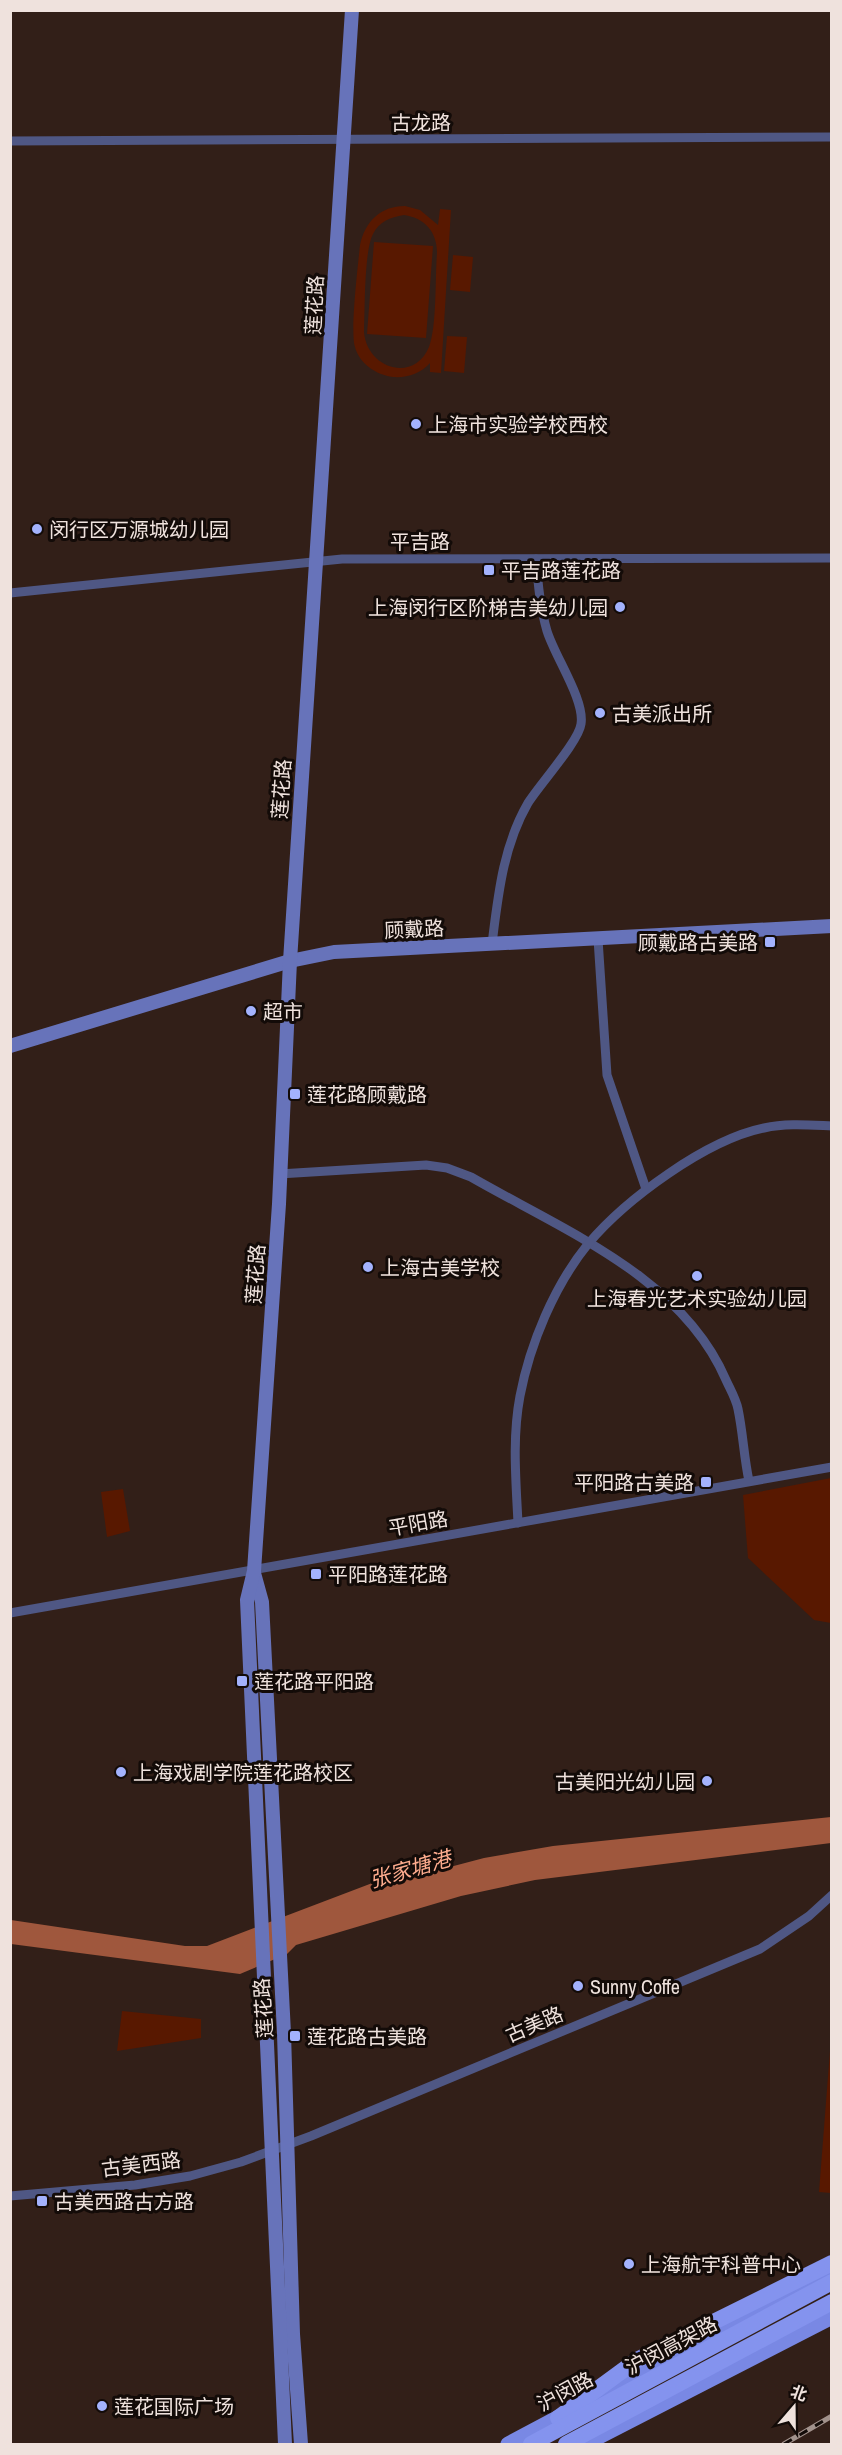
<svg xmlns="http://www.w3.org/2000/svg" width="842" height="2455" viewBox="0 0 842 2455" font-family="'Archivo Narrow','Noto Sans SC',sans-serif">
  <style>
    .green { fill: #581800; fill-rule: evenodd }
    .water { fill: #9f573d }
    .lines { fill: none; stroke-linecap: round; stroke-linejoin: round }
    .minor { stroke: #4f5784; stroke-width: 9 }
    .secondary { stroke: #6773ba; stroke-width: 14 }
    .primary { stroke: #7988e4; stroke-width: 15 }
    .trunk { stroke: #8493ee; stroke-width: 16 }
    .rail-casing { stroke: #a2928c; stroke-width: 5 }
    .rail { stroke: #130b08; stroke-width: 3; stroke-dasharray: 9; stroke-linecap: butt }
    .poi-dot { fill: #a3b2fd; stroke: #130b08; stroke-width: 2 }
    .labels { text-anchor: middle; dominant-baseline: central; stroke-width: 6; stroke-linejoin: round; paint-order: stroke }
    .street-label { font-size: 20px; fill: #efe2dd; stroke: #130b08 }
    .poi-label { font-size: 20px; fill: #efe2dd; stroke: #130b08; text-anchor: start }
    .water-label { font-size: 21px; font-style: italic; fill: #feac8e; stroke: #130b08 }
  </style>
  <rect width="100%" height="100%" fill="#321f18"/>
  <g class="green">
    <path d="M405,206l15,4 18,15 2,-16 11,1 -10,163 -11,-1v-9c-10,11 -23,15 -37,14 -17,-2 -34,-14 -38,-30 -5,-15 3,-82 5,-102 5,-23 20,-39 45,-39zM404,215c21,3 33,17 33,38 -2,24 0,73 -8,94 -15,36 -62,22 -65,-15 1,-22 0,-81 9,-98 6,-12 17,-17 31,-19z"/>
    <path d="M374,242l59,4 -7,92 -59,-4z"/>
    <path d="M453,255l20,2 -3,35 -20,-2z"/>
    <path d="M447,336l20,1 -3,36 -20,-2z"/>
    <path d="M831,1478h1l-1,145 -17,-3 -66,-62 -5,-63z"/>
    <path d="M123,1489l7,42 -23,6 -6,-45z"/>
    <path d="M122,2011l79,8v19l-84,13z"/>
    <path d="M831,2038v155l-12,-1z"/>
  </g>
  <path class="water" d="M831,1817v26l-296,37 -74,16 -165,49 -9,9 -47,20 -229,-30v-24l174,26h22l168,-64h18l91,-24 69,-12z"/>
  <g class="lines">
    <g class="minor">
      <path d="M10,141l822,-4"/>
      <path d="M10,593l332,-34 490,-1"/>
      <path d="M598,939l9,136 39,114"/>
      <path d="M492,944c6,-48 11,-98 36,-141 12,-19 51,-62 53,-79 4,-24 -26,-67 -34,-93 -7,-24 -9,-48 -11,-72"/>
      <path d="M279,1174l147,-9 21,3 24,9c92,53 211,100 255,203 4,9 10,19 12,29 5,24 6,49 11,72"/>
      <path d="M518,1523c-2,-42 -6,-85 2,-127 10,-52 34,-110 68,-152 38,-45 118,-104 176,-116 22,-5 45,-3 68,-2"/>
      <path d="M10,1613l822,-146"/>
      <path d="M10,2196l125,-11 55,-9 51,-14 70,-26 449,-187 49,-33 23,-21"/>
    </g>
    <g class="secondary">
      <path d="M10,1046l280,-85 44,-9 498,-26"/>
      <path d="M254,1573l8,29 22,431 9,301 8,110"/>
      <path d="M285,2444l-38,-844 7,-29 25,-367 11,-243 62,-951"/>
    </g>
    <g class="primary">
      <path d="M508,2444l324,-172"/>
      <path d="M585,2444l247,-127"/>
    </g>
    <g class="trunk">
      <path d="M558,2418l79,-58 195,-97"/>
      <path d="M531,2444l301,-162"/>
      <path d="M566,2444l266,-142"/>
    </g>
    <defs>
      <path id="rail" d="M784,2444l48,-28"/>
    </defs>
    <use href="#rail" class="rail-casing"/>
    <use href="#rail" class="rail"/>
  </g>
  <g class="poi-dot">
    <circle cx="416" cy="424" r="6"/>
    <circle cx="37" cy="529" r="6"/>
    <rect x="483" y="564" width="12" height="12" rx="3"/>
    <circle cx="620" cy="607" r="6"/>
    <circle cx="600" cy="713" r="6"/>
    <rect x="764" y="936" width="12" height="12" rx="3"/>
    <circle cx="251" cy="1011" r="6"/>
    <rect x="289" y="1088" width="12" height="12" rx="3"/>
    <circle cx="368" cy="1267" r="6"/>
    <circle cx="697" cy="1276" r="6"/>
    <rect x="700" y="1476" width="12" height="12" rx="3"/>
    <rect x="310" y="1568" width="12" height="12" rx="3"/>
    <rect x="236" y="1675" width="12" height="12" rx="3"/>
    <circle cx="121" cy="1772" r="6"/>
    <circle cx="707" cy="1781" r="6"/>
    <circle cx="578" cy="1986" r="6"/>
    <rect x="289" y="2030" width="12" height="12" rx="3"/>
    <rect x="36" y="2195" width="12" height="12" rx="3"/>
    <circle cx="629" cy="2264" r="6"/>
    <circle cx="102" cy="2406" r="6"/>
  </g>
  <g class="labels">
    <g class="street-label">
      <text x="421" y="122">古龙路</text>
      <text transform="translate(314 305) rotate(-87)">莲花路</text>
      <text x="420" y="541">平吉路</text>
      <text transform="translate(281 789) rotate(-86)">莲花路</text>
      <text transform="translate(414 929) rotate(-3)">顾戴路</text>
      <text transform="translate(255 1274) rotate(-86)">莲花路</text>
      <text transform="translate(418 1523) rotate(-10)">平阳路</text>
      <text transform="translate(263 2008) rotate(-94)">莲花路</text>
      <text transform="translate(534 2024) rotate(-23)">古美路</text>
      <text transform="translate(141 2164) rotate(-7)">古美西路</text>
      <text transform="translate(671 2345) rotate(-28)">沪闵高架路</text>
      <text transform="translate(565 2391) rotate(-28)">沪闵路</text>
    </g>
    <g class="poi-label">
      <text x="428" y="424">上海市实验学校西校</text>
      <text x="49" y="529">闵行区万源城幼儿园</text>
      <text x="501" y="570">平吉路莲花路</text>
      <text x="608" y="607" text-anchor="end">上海闵行区阶梯吉美幼儿园</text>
      <text x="612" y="713">古美派出所</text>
      <text x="758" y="942" text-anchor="end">顾戴路古美路</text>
      <text x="263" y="1011">超市</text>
      <text x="307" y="1094">莲花路顾戴路</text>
      <text x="380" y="1267">上海古美学校</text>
      <text x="697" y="1298" text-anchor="middle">上海春光艺术实验幼儿园</text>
      <text x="694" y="1482" text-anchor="end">平阳路古美路</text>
      <text x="328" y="1574">平阳路莲花路</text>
      <text x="254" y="1681">莲花路平阳路</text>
      <text x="133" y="1772">上海戏剧学院莲花路校区</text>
      <text x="695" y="1781" text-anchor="end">古美阳光幼儿园</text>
      <text x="590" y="1986">Sunny Coffe</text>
      <text x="307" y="2036">莲花路古美路</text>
      <text x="54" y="2201">古美西路古方路</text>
      <text x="641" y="2264">上海航宇科普中心</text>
      <text x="114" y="2406">莲花国际广场</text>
    </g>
    <g class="water-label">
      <text transform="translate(410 1869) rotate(-16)">张家塘港</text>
    </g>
  </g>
  <rect width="842" height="2455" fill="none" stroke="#efe2dd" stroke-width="24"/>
  <g transform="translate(794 2407) rotate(20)" stroke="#130b08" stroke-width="4.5" paint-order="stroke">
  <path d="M0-4.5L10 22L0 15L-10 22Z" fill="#efe2dd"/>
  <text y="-9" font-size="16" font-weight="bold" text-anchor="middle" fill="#efe2dd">北</text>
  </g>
</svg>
